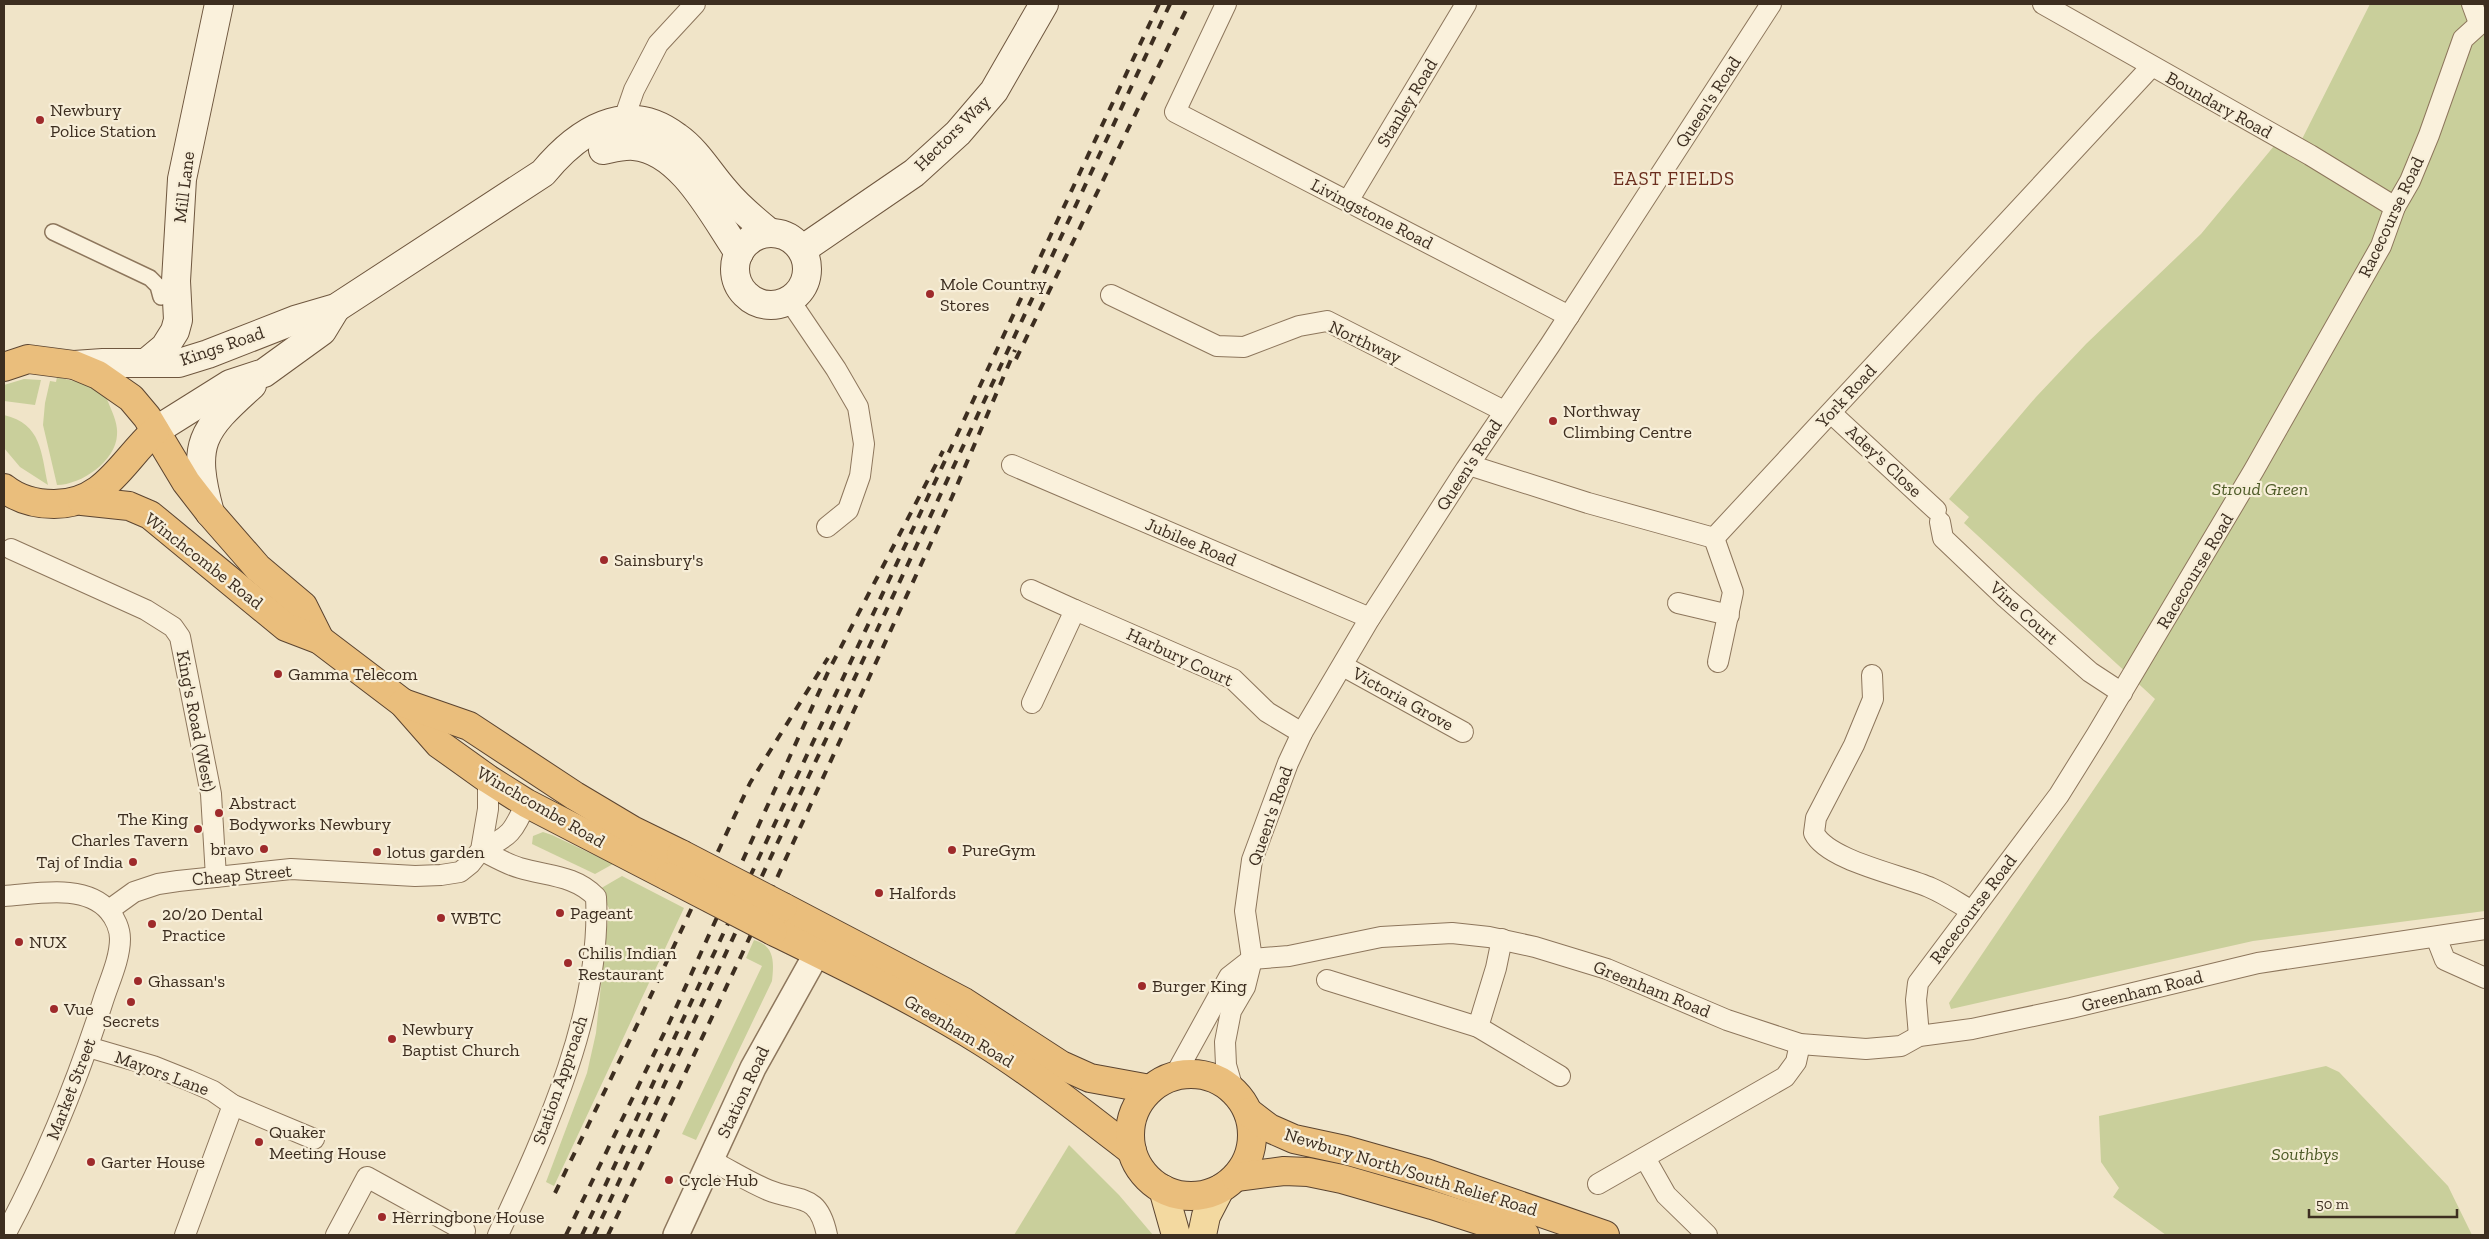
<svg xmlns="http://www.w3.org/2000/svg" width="2489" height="1239" viewBox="0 0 2489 1239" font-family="'Zilla Slab',serif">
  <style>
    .green { fill: #c9cf9b }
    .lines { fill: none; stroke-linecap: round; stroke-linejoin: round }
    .pedestrian-casing { stroke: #8d765c; stroke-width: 18 }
    .minor-casing { stroke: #8d765c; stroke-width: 22 }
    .tertiary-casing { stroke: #8d765c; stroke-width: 28 }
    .secondary-casing { stroke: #6f573f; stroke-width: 30 }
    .primary-casing { stroke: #5b4430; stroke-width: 30 }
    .trunk-casing { stroke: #5b4430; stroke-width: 30 }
    .pedestrian { stroke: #faf1dc; stroke-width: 15 }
    .minor { stroke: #faf1dc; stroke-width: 20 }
    .tertiary { stroke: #faf1dc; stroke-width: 25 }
    .secondary { stroke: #faf1dc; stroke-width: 28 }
    .primary { stroke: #f3d9a0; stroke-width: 28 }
    .trunk { stroke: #eabe7c; stroke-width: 28 }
    .rail { stroke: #3d2e20; stroke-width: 4; stroke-dasharray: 9 9; stroke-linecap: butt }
    .trunk-bridge-casing { stroke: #5b4430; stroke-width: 30; stroke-linecap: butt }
    .trunk-bridge { stroke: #eabe7c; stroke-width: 28 }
    .poi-dot { fill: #9e2a2b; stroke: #f7eed8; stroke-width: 2 }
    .labels { text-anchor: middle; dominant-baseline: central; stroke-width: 4.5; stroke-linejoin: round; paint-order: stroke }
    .street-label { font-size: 18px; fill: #3d2e20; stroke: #f7eed8 }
    .poi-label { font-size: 18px; fill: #3d2e20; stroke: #f7eed8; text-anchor: start }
    .park-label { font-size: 18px; font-style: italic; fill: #4d5a26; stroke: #f7eed8 }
    .neighbourhood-label { font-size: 19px; letter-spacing: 1px; fill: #6b2e1e; stroke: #f7eed8 }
  </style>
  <rect width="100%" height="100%" fill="#f0e4c8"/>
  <g class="green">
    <path d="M2370,4h115v907l-232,30 -302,68 -2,-6 206,-304 -191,-176 5,-6 -20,-18 87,-102 50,-53 115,-110 73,-88 19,11z"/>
    <path d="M57,377c16,4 35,7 47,18 3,3 5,9 7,14 3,7 7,17 6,26 -1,26 -36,50 -60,50l-14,-60 2,-22 5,-22 6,1z"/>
    <path d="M24,379l17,1 -6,25 -31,-4v-16z"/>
    <path d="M4,415c38,9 37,38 44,70l-28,-18 -16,-19z"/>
    <path d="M543,832l9,3 61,29 -18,10 -63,-30 1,-8z"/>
    <path d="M622,876l62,32 -130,278 -8,-4 41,-109 9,-40 13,-125 -11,-18z"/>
    <path d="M754,940c21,6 20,22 18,41l-76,159 -14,-6 80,-168 -16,-8z"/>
    <path d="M2326,1066l13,6 109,114 24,49h-306l-53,-38 6,-9 -18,-26 -2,-46z"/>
    <path d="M1069,1145l50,50 34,40h-139z"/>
  </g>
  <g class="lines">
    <defs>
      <path id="pedestrian" d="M53,232l97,46 8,8 3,11"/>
      <g id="minor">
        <path d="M1226,4l-51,108 394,204"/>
        <path d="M2043,4l267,151 85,52"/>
        <path d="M2472,4l7,19"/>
        <path d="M624,119l10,-29 24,-46 37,-40"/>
        <path d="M1348,201l118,-197"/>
        <path d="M1111,295l106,51 27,1 55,-21 28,-5 177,90"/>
        <path d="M790,301l46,68 22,38 6,37 -4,32 -12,34 -21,17"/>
        <path d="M1831,413l105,97"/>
        <path d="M1012,465l358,153"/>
        <path d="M1469,465l119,38 126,35"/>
        <path d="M1940,522l3,16 62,59 85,75 32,21"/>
        <path d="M1714,538l437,-471"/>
        <path d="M1714,538l19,54 -15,70"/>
        <path d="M11,549l135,61 27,17 7,10 31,157 5,83"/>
        <path d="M1031,590l44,20"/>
        <path d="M1678,603l51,12"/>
        <path d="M1343,666l120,66"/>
        <path d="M1872,675l1,24 -19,46 -38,73 -2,15c14,28 88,42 117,55 14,6 27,15 41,23"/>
        <path d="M1032,703l43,-93 158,69 34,33 35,21"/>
        <path d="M481,850c12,6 25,14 39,18 27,8 55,7 76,29 6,115 -51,236 -98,338"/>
        <path d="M481,850c30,-14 32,-18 45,-47"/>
        <path d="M4,896c32,-2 81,-13 105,15 6,7 11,18 11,28 0,20 -11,43 -17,62 -26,81 -58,159 -98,234"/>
        <path d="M109,910l25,-18 24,-8 20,-3 113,-12 124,7 26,-1 19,-3 10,-8 11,-14 7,-41v-30"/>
        <path d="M2436,937l9,23 40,18"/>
        <path d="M1327,980l151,47 82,49"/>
        <path d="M1478,1027l18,-59 6,-29"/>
        <path d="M1919,1036l-3,-36 2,-17 141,-188 38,-61 157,-264 127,-224 14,-39 15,-26 19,-46 34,-96 22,-20"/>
        <path d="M88,1047l65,19 35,14 25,11 20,14 81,34"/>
        <path d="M1175,1075l54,-98 23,-18 37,-3 92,-19 71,-4 37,4 46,10 72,22 120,51 73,24 66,5 35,-3 18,-10 53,-7 99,-21 187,-45 227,-34"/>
        <path d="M1233,1089l-7,-24 -1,-23 6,-31 14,-24 7,-28 -7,-48 7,-51 36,-97 14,-30 68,-115 96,-149 84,-124 221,-341"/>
        <path d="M1645,1158l21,37 41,40"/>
        <path d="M712,1161c18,9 37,21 56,29 32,13 50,2 59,45"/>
        <path d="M1598,1184l187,-107 11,-15 4,-18"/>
        <path d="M185,1235l48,-130"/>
        <path d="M336,1235l31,-58 98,54"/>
      </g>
      <path id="tertiary" d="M676,1235l77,-167 64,-115"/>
      <g id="secondary">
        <path d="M603,150c10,-2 20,-5 31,-4 48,4 80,71 105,107"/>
        <circle cx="771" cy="269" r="36"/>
        <path d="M803,249l111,-76 44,-40 36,-42 50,-87"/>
        <path d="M147,362l18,-15 10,-16 3,-11 -2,-39 6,-102 37,-175"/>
        <path d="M74,365l29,-2h76l29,-9 87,-34 41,-12 207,-135c34,-41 83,-75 134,-36 20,14 32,36 48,54 13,16 29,29 45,42"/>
        <path d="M155,431l75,-47 34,-11 58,-42 14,-23"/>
        <path d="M210,513c-19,-70 -9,-82 42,-128"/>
      </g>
      <g id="primary">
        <path d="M1163,1189l13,46"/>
        <path d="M1202,1235l4,-19 14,-27"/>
      </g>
      <g id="trunk">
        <path d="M4,367l24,-8 46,6 24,10 33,23 16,19 39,65 24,31 48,55 45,38 17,34"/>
        <path d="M4,488c15,12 31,16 50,16 51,0 68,-43 101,-73"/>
        <path d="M82,501l47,5 21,9 136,112 34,13 83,63 36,41 49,35 38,24 143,74"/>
        <path d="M403,703l66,23 106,70 57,34 49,24"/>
        <path d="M783,907l181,95 97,63 29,13 60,11"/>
        <path d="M773,931c71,35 142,69 208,110 53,33 102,72 151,110"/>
        <circle cx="1191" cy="1135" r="61"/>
        <path d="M1248,1112l21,16 25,11 51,11 81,23 179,62"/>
        <path d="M1236,1177l48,-6 24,1 34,7 90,26 93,30"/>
      </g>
    </defs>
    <use href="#pedestrian" class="pedestrian-casing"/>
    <use href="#minor" class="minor-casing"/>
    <use href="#tertiary" class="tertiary-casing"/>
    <use href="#secondary" class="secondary-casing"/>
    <use href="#primary" class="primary-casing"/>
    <use href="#trunk" class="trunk-casing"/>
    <use href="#pedestrian" class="pedestrian"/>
    <use href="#minor" class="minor"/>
    <use href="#tertiary" class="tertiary"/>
    <use href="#secondary" class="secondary"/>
    <use href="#primary" class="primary"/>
    <use href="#trunk" class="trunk"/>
    <g class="rail">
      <path d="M1016,359l173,-355"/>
      <path d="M555,1193l84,-172 111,-238 78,-125"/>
      <path d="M566,1235l104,-214 159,-351 114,-219"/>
      <path d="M582,1235l577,-1231"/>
      <path d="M594,1235l576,-1231"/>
      <path d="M608,1235l134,-281 210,-457 63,-147"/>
    </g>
    <defs>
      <g id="trunk-bridge">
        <path d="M681,854l102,53"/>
        <path d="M669,877l104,54"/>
      </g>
    </defs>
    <use href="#trunk-bridge" class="trunk-bridge-casing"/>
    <use href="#trunk-bridge" class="trunk-bridge"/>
  </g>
  <g class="poi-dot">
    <circle cx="40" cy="120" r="5"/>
    <circle cx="930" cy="294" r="5"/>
    <circle cx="1553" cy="421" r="5"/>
    <circle cx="604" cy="560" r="5"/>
    <circle cx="278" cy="674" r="5"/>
    <circle cx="219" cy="813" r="5"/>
    <circle cx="198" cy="829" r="5"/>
    <circle cx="264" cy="849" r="5"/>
    <circle cx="952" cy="850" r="5"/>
    <circle cx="377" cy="852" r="5"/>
    <circle cx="133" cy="862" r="5"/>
    <circle cx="879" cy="893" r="5"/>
    <circle cx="560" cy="913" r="5"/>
    <circle cx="441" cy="918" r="5"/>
    <circle cx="152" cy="924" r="5"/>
    <circle cx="19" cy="942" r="5"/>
    <circle cx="568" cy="963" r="5"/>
    <circle cx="138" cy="981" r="5"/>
    <circle cx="1142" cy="986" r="5"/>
    <circle cx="131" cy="1002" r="5"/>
    <circle cx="54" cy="1009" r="5"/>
    <circle cx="392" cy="1039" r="5"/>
    <circle cx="259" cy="1142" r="5"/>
    <circle cx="91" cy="1162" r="5"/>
    <circle cx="669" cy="1180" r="5"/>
    <circle cx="382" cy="1217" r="5"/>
  </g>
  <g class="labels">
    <g class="street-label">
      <text transform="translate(1708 102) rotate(-57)">Queen's Road</text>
      <text transform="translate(1407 103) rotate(-59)">Stanley Road</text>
      <text transform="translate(2219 105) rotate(29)">Boundary Road</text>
      <text transform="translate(952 133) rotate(-45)">Hectors Way</text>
      <text transform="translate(184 187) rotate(-83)">Mill Lane</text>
      <text transform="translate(1372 214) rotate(27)">Livingstone Road</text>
      <text transform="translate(2391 217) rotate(-65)">Racecourse Road</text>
      <text transform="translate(1365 342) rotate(25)">Northway</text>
      <text transform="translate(222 346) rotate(-19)">Kings Road</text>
      <text transform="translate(1846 396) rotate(-47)">York Road</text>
      <text transform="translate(1884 461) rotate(43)">Adey's Close</text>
      <text transform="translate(1469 465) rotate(-57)">Queen's Road</text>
      <text transform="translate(1191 542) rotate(23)">Jubilee Road</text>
      <text transform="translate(204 561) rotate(38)">Winchcombe Road</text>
      <text transform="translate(2195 571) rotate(-59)">Racecourse Road</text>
      <text transform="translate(2024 613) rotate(42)">Vine Court</text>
      <text transform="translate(1180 657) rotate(25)">Harbury Court</text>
      <text transform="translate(1403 699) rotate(29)">Victoria Grove</text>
      <text transform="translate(196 721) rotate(79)">King's Road (West)</text>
      <text transform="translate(541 807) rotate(30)">Winchcombe Road</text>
      <text transform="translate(1270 816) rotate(-71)">Queen's Road</text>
      <text transform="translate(242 875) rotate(-5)">Cheap Street</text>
      <text transform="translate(1973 909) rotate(-53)">Racecourse Road</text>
      <text transform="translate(1652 989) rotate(22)">Greenham Road</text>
      <text transform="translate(2142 991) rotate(-14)">Greenham Road</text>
      <text transform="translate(959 1031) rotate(31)">Greenham Road</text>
      <text transform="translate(162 1073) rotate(20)">Mayors Lane</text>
      <text transform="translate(560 1080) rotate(-71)">Station Approach</text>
      <text transform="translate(71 1089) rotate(-69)">Market Street</text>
      <text transform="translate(743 1092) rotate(-65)">Station Road</text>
      <text transform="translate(1411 1172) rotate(17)">Newbury North/South Relief Road</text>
    </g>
    <g class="poi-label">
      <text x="50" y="110">Newbury<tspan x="50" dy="21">Police Station</tspan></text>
      <text x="940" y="284">Mole Country<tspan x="940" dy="21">Stores</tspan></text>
      <text x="1563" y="411">Northway<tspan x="1563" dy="21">Climbing Centre</tspan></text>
      <text x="614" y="560">Sainsbury's</text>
      <text x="288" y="674">Gamma Telecom</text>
      <text x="229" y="803">Abstract<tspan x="229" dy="21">Bodyworks Newbury</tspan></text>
      <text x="188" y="819" text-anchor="end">The King<tspan x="188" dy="21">Charles Tavern</tspan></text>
      <text x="254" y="849" text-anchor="end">bravo</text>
      <text x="962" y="850">PureGym</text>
      <text x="387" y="852">lotus garden</text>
      <text x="123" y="862" text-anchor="end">Taj of India</text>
      <text x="889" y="893">Halfords</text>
      <text x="570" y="913">Pageant</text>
      <text x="162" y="914">20/20 Dental<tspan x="162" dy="21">Practice</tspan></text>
      <text x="451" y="918">WBTC</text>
      <text x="29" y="942">NUX</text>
      <text x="578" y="953">Chilis Indian<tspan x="578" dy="21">Restaurant</tspan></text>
      <text x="148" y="981">Ghassan's</text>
      <text x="1152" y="986">Burger King</text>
      <text x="64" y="1009">Vue</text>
      <text x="131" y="1021" text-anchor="middle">Secrets</text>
      <text x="402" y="1029">Newbury<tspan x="402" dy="21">Baptist Church</tspan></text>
      <text x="269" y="1132">Quaker<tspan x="269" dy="21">Meeting House</tspan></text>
      <text x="101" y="1162">Garter House</text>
      <text x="679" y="1180">Cycle Hub</text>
      <text x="392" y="1217">Herringbone House</text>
    </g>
    <g class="park-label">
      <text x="2260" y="489">Stroud Green</text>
      <text x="2305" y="1154">Southbys</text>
    </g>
    <g class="neighbourhood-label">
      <text x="1674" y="178">EAST FIELDS</text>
    </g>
  </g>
  <rect width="2489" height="1239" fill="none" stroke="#3d2e20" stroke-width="10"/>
  <path d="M2309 1209v8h148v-8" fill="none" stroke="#3d2e20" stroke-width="2.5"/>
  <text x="2316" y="1209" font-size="15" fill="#3d2e20" stroke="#f7eed8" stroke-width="4" paint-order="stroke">50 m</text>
</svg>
